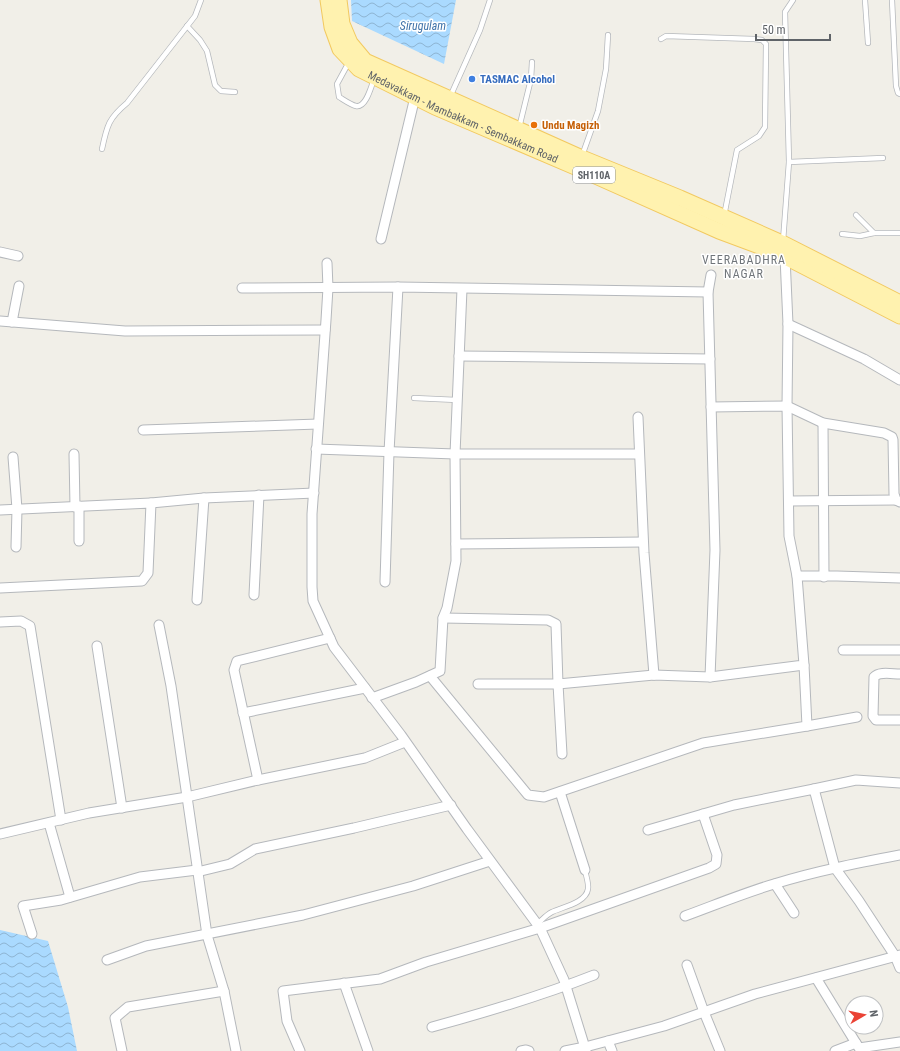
<svg xmlns="http://www.w3.org/2000/svg" width="900" height="1051" viewBox="0 0 900 1051" font-family="'Roboto Condensed',sans-serif">
  <style>
    .water { fill: url(#water-waves) }
    .lines { fill: none; stroke-linecap: round; stroke-linejoin: round }
    .lane-casing { stroke: #b5b8bc; stroke-width: 6 }
    .street-casing { stroke: #b5b8bc; stroke-width: 11 }
    .primary-casing { stroke: #f2c960; stroke-width: 17 }
    .lane { stroke: #fff; stroke-width: 4.5 }
    .street { stroke: #fff; stroke-width: 9 }
    .primary { stroke: #fff2af; stroke-width: 15 }
    .shop-dot { fill: #3f7fe0; stroke: #fff; stroke-width: 1.5 }
    .food-dot { fill: #e8710a; stroke: #fff; stroke-width: 1.5 }
    .labels { text-anchor: middle; dominant-baseline: central; stroke-width: 3; stroke-linejoin: round; paint-order: stroke }
    .shield { fill: #fff; stroke: #8f9295; stroke-width: 1 }
    .shield-label { font-size: 10px; font-weight: bold; fill: #5f6368 }
    .shop-label { font-size: 11px; font-weight: bold; fill: #366cbe; stroke: #fff; text-anchor: start }
    .street-label { font-size: 11px; fill: #5f6368; stroke: #fff }
    .food-label { font-size: 11px; font-weight: bold; fill: #c56008; stroke: #fff; text-anchor: start }
    .water-label { font-size: 12px; font-style: italic; fill: #4174aa; stroke: #fff }
    .neighbourhood-label { font-size: 12px; letter-spacing: 1px; fill: #70757a; stroke: #fff }
  </style>
  <defs>
    <pattern id="water-waves" width="16" height="10" patternUnits="userSpaceOnUse"><rect width="16" height="10" fill="#aadaff"/><path d="M0 5q4-4 8 0t8 0" fill="none" stroke="#8eb4d2"/></pattern>
  </defs>
  <rect width="100%" height="100%" fill="#f1efe8"/>
  <g class="water">
    <path d="M351,0h105l-12,64 -92,-43z"/>
    <path d="M0,930l48,11 20,66 9,44h-77z"/>
  </g>
  <g class="lines">
    <defs>
      <g id="lane">
        <path d="M865,0l3,43"/>
        <path d="M892,0l4,86 2,7 2,1"/>
        <path d="M187,26l13,14 7,11 8,34 6,6 14,1"/>
        <path d="M661,39l5,-3 88,3 8,1 4,4 -1,83 -6,9 -22,14 -13,66"/>
        <path d="M349,62l-12,22 2,13c5,3 12,8 17,9 10,2 15,-19 18,-27"/>
        <path d="M450,97l30,-67 10,-30"/>
        <path d="M519,128l12,-49 1,-17"/>
        <path d="M102,149c5,-24 7,-31 25,-46l68,-87 6,-16"/>
        <path d="M582,156l16,-45 8,-42 2,-34"/>
        <path d="M789,162l94,-4"/>
        <path d="M856,215l18,18h26"/>
        <path d="M842,234l18,2 14,-3"/>
        <path d="M783,241l6,-79 -4,-150 8,-12"/>
        <path d="M414,398l43,2"/>
        <path d="M537,924c5,-4 9,-9 15,-12 10,-5 34,-9 36,-23 1,-5 -2,-13 -3,-19"/>
      </g>
      <g id="street">
        <path d="M381,239l34,-142"/>
        <path d="M0,252l18,4"/>
        <path d="M327,263l1,25 -2,32 -14,194v73l1,14 21,46 67,88 66,94 73,99 24,52 22,71"/>
        <path d="M242,288l156,-1 310,5"/>
        <path d="M0,321l125,10 200,-1"/>
        <path d="M12,322l7,-36"/>
        <path d="M788,324l76,35 36,21"/>
        <path d="M459,356l251,3"/>
        <path d="M711,407l76,-1 36,17 61,10 8,4 1,3 1,54 2,6 4,2"/>
        <path d="M638,417l6,136 10,122"/>
        <path d="M823,423l1,154"/>
        <path d="M143,430l175,-6"/>
        <path d="M316,449l139,5h184"/>
        <path d="M74,454l1,53"/>
        <path d="M13,457l4,52 -1,38"/>
        <path d="M789,501l107,-1"/>
        <path d="M151,503l53,-5 110,-5"/>
        <path d="M0,510l151,-7 -3,70 -6,8 -142,7"/>
        <path d="M79,541v-35"/>
        <path d="M456,544l187,-2"/>
        <path d="M797,576h40l63,2"/>
        <path d="M385,582l4,-130 9,-165"/>
        <path d="M254,595l5,-100"/>
        <path d="M197,600l7,-102"/>
        <path d="M443,618l105,2 8,4 2,60 96,-9 56,2 94,-12 -7,-89 -8,-40 -2,-130 1,-82 -3,-67 1,-4"/>
        <path d="M0,622l21,-1 9,5 31,194"/>
        <path d="M159,625l12,61 36,249 17,56 12,60"/>
        <path d="M97,646l25,162"/>
        <path d="M843,650h57"/>
        <path d="M900,674c-8,0 -21,-3 -26,3l-1,39 3,4h24"/>
        <path d="M430,676l98,119 16,2 159,-54 104,-17 -3,-61"/>
        <path d="M710,677l5,-127 -7,-258 3,-17"/>
        <path d="M478,684h80l4,70"/>
        <path d="M372,698l44,-16 24,-11 3,-53 4,-10 9,-47 -1,-107 7,-165"/>
        <path d="M243,713l122,-25"/>
        <path d="M807,726l50,-9"/>
        <path d="M258,780l-24,-110 3,-9 93,-23"/>
        <path d="M814,789l42,-9 44,3"/>
        <path d="M560,792l25,78"/>
        <path d="M49,823l21,74"/>
        <path d="M648,830l86,-25 80,-16 21,79 24,33 36,55 5,12"/>
        <path d="M0,834l89,-21 98,-16 71,-17 107,-22 40,-16"/>
        <path d="M197,872l33,-8 25,-15 99,-21 97,-23"/>
        <path d="M775,884l19,29"/>
        <path d="M685,916c30,-11 59,-23 89,-32 42,-13 84,-21 126,-29"/>
        <path d="M32,934l-9,-28 38,-6 79,-23 57,-7"/>
        <path d="M107,960l39,-14 157,-31 110,-29 77,-25"/>
        <path d="M687,965l17,47 16,39"/>
        <path d="M816,978l43,70 41,-6"/>
        <path d="M344,983l24,68"/>
        <path d="M432,1027c55,-15 109,-31 162,-52"/>
        <path d="M608,1041l4,10"/>
        <path d="M122,1051l-7,-33 13,-11 96,-16"/>
        <path d="M300,1051l-13,-30 -4,-30 97,-12 46,-17 114,-34 169,-60 7,-4 1,-9 -14,-41"/>
        <path d="M521,1051l5,-1 3,1"/>
        <path d="M565,1051l20,-4 79,-21 91,-32 145,-39"/>
        <path d="M835,1051l21,-8"/>
      </g>
      <g id="primary">
        <path id="s1" d="M328,0l4,27 8,22 19,20 76,38 145,62 139,62 59,22 122,63"/>
        <path d="M339,0l3,24 8,19 15,18 217,97 98,40 102,45 118,60"/>
      </g>
    </defs>
    <use href="#lane" class="lane-casing"/>
    <use href="#street" class="street-casing"/>
    <use href="#primary" class="primary-casing"/>
    <use href="#lane" class="lane"/>
    <use href="#street" class="street"/>
    <use href="#primary" class="primary"/>
  </g>
  <circle class="shop-dot" cx="472" cy="79" r="4"/>
  <circle class="food-dot" cx="534" cy="125" r="4"/>
  <g class="labels">
    <rect class="shield" x="573" y="167" width="42" height="16" rx="3"/>
    <g class="shield-label">
      <text x="594" y="175">SH110A</text>
    </g>
    <g class="shop-label">
      <text x="480" y="79">TASMAC Alcohol</text>
    </g>
    <g class="street-label">
      <text stroke="none"><textPath href="#s1" startOffset="193">Medavakkam - Mambakkam - Sembakkam Road</textPath></text>
    </g>
    <g class="food-label">
      <text x="542" y="125">Undu Magizh</text>
    </g>
    <g class="water-label">
      <text x="423" y="26">Sirugulam</text>
    </g>
    <g class="neighbourhood-label">
      <text x="744" y="260">VEERABADHRA<tspan x="744" dy="14">NAGAR</tspan></text>
    </g>
  </g>
  <g transform="translate(864 1015) rotate(81)"><circle r="19" fill="#ffffff" stroke="#bfc1c3"/>
  <path d="M0-3L7 15L0 10L-7 15Z" fill="#ea4335"/>
  <text y="-6" font-size="11" font-weight="bold" text-anchor="middle" fill="#5f6368">N</text>
  </g>
  <path d="M756 34v6h74v-6" fill="none" stroke="#5f6368" stroke-width="2"/>
  <text x="762" y="34" font-size="12" fill="#5f6368" stroke="#ffffff" stroke-width="3" paint-order="stroke">50 m</text>
</svg>
